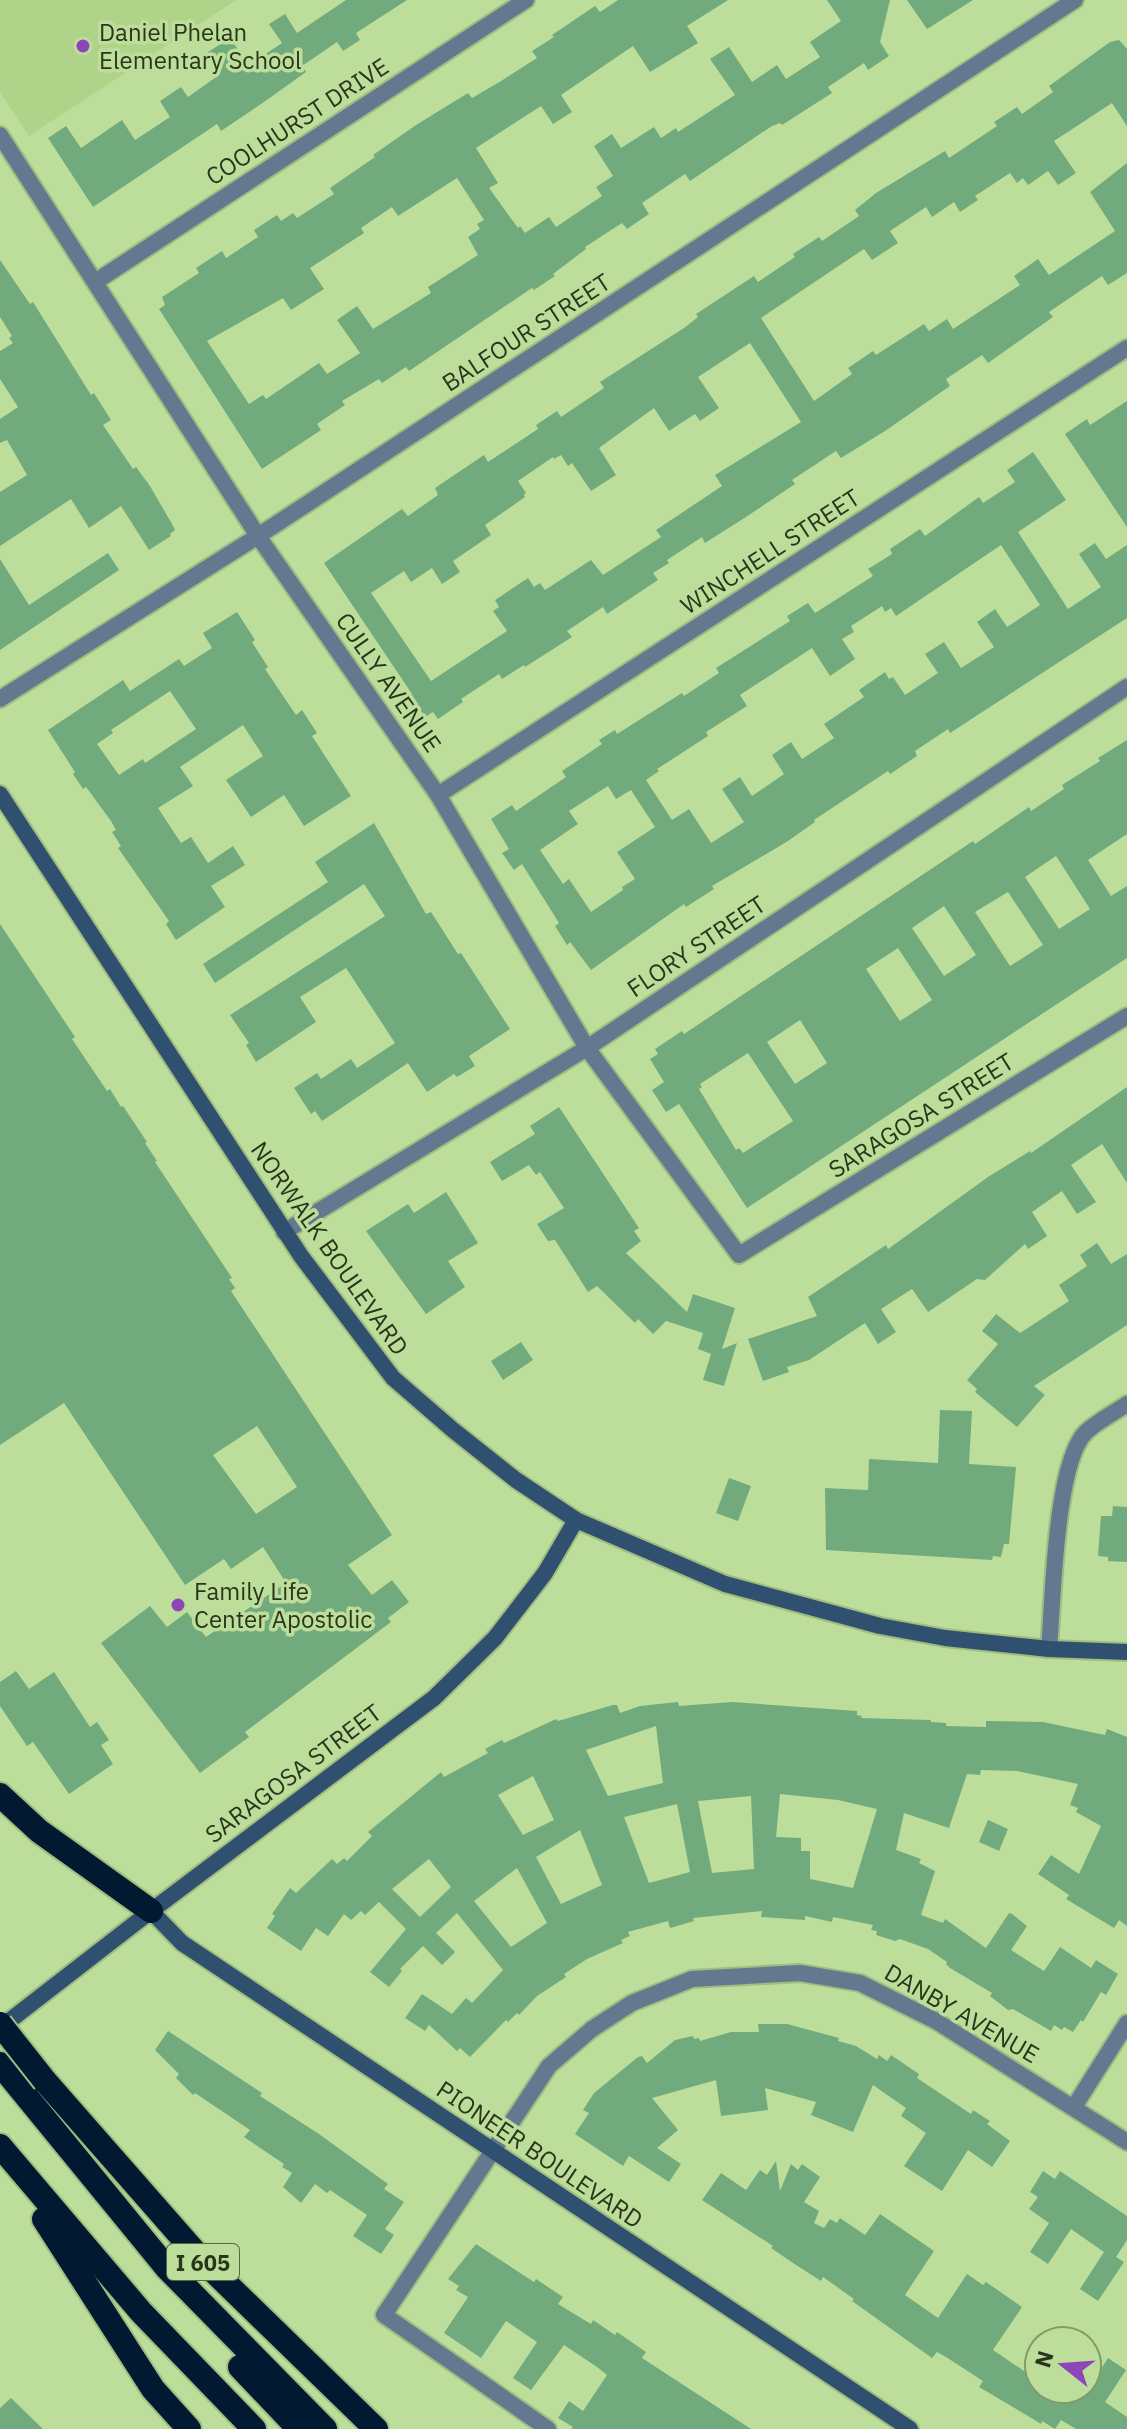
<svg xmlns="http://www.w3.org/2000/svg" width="1127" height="2429" viewBox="0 0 1127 2429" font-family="'IBM Plex Sans',sans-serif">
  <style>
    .built { fill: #afd389 }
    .building { fill: #71ab7d; fill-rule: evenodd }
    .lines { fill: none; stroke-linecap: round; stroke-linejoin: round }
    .minor-casing { stroke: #9fbc81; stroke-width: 20 }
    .secondary-casing { stroke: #9fbc81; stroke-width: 20 }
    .motorway-casing { stroke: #9fbc81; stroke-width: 28 }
    .minor { stroke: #647990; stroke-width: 16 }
    .secondary { stroke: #30506f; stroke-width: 16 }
    .motorway { stroke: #011a32; stroke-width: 24 }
    .motorway-bridge-casing { stroke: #9fbc81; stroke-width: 28; stroke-linecap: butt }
    .motorway-bridge { stroke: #011a32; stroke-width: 24 }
    .poi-dot { fill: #8c46b9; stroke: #bdde9b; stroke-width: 3 }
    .labels { text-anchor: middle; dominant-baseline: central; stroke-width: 7; stroke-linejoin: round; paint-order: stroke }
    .shield { fill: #bdde9b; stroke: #556841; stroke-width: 2 }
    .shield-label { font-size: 22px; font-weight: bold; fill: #29361b }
    .poi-label { font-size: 24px; fill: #29361b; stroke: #bdde9b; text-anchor: start }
    .street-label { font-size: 24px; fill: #29361b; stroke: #bdde9b }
  </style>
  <rect width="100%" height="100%" fill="#bdde9b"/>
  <path class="built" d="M0,0h236l-207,136 -29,-44z"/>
  <g class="building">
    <path d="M346,0h61l-51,33 4,7 -17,11 -6,-9 -35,24 4,6 -42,30 -43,29 -4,-7 -124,83 -45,-69 18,-12 15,22 41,-28 13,20 35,-23 -10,-16 21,-14 7,10 31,-22 -14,-21 25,-16 19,27 33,-22 -13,-19 16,-10 12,19z"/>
    <path d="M618,0h110l-41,26 11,17 -48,29 -17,-26 -72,49 11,17 -19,12 -12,-18 -65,42 22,35 -9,5 29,40 2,-2 5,7 24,-16 7,10 46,-31 -6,-9 17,-11 -19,-30 18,-12 9,14 33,-21 7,11 15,-10 2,4 57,-37 -25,-36 19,-12 23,35 25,-17 9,14 34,-22 -10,-15 31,-21 -14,-21h63l-10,42 9,14 -21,14 -4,-7 -36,24 4,6 -50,32 -2,-2 -8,3 -82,55 -5,-7 -43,29 7,11 -22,15 -5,-6 -37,24 1,2 -33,25 2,2 -21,14 -2,-2 -123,83 -3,-4 -24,16 -3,-4 -37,22 3,4 -28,19 4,6 -59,39 -103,-160 6,-4 -3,-8 37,-24 -3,-5 26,-17 4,7 32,-21 -4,-7 23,-15 4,6 12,-8 4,5 37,-24 -4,-6 45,-31 -2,-2 43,-30 52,-32 4,5 29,-17 36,-23 -5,-7 22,-14 -2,-2 43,-29 5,6zM457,178l27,42 -7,4 3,5 -12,8 10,18 -50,32 3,6 -58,36 -16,-23 -20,14 23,33 -33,21 -8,-11 -53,36 -3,-4 -14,9 -42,-63 76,-43 8,12 33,-21 -14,-21 54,-35 -3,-5 31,-21 6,9z"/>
    <path d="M907,0h66l-46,29z"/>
    <path d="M1119,40l8,9v77l-15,-23 -58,38 22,32 -18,12 -10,-14 -20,14 -5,-7 -6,5 -7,-10 -35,23 3,4 -18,12 -6,-10 -22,15 -6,-10 -36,24 8,12 -26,17 -8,-11 -103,69 53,83 38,-27 -4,-6 25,-17 3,4 48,-31 5,7 18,-12 6,10 67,-44 -6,-9 24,-17 11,16 66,-44 -25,-39 37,-29v110l-19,12 -6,-9 -53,36 4,5 -65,46 -6,-8 -36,24 4,7 -65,45 -44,27 -5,-7 -44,29 3,4 -49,33 -41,26 -3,-6 -35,23 2,3 -16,10 5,7 -51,34 -4,-7 -36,24 5,6 -47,30 -1,-2 -22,14 -3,-5 -38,25 2,3 -25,17 -5,-7 -8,5 -15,-22 2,-1 -88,-131 78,-54 6,7 30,-21 -3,-7 49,-33 4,7 50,-33 -2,-4 21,-14 4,6 43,-29 -4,-6 84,-54 14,-11 -2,-3 58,-38 4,6 37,-25 -2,-3 26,-17 3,4 37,-25 -4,-6 21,-17 69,-42 4,7 48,-32 -3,-4 23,-15 5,7 31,-22 -4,-6 61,-44zM750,343l51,79 -86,53 7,11 -66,44 5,7 -58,38 -12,-15 -46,30 -5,-7 -6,4 -6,-9 -33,22 4,7 -6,4 14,20 -76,50 -60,-88 33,-22 7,11 21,-14 10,16 18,-12 -7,-11 38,-26 -6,-10 40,-28 -1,-3 2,-1 -8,-12 35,-24 1,2 7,-4 7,11 4,-3 19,28 25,-16 -17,-27 55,-40 15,23 26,-17 5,7 19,-13 -21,-31z"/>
    <path d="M0,260l30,44 3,-2 58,93 3,-2 17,27 -8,5 30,44 3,-2 14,19 22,38 3,6 -5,4 1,2 -22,14 -28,-44 -32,22 -18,-29 -71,47v-54l27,-17 -20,-35 -7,3v-24l18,-12 -18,-28v-28l13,-8 -4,-5 3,-2 -12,-19z"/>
    <path d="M1127,401v126l-62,-93 22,-15 3,6z"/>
    <path d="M1033,452l33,48 -48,32 50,77 33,-22 -22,-33 16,-11 11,16 21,-14v73l-177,115 -2,-4 -33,22 2,5 -27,18 -2,-3 -74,49 1,2 -27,19 -76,45 2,3 -28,18 -2,-3 -93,66 -21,-28 -3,3 -12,-19 4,-3 -37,-59 -8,6 -12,-17 7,-4 -18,-30 21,-14 4,6 50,-34 -4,-6 40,-27 -3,-4 16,-10 2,4 65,-41 2,3 35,-23 -3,-5 74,-47 -3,-5 21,-13 7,10 58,-37 -5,-7 24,-15 -2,-5 30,-20 5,7 54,-39 4,6 32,-21 -8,-12zM1001,545l39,60 -33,22 -12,-18 -18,13 17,25 -33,21 -17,-26 -19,12 13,19 -33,22 -12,-18 -4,2 -4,-7 -26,18 5,7 -40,27 10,14 -32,21 -11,-17 -19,13 12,19 -32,22 -12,-19 -18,12 22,33 -33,21 -22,-34 -17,11 -26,-40 13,-9 -2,-2 51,-33 -2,-4 41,-26 -7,-11 72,-47 18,28 25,-17 -13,-20 12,-7 -3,-6 31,-20 3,6 6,-4 5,8zM608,786l8,13 15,-9 24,37 -38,25 18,27 -13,8 1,3 -32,22 -22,-33 -6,5 -23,-34 38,-26 -9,-13z"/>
    <path d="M108,553l11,17 -119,80v-91l29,46z"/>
    <path d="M237,612l18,28 -3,2 16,25 -3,2 31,46 6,-5 15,23 -5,3 39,60 -47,30 -20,-31 -33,22 -25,-37 37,-24 -20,-31 -63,42 13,19 -35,22 23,35 10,-6 17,26 25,-17 12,19 -34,21 14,21 -49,33 -10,-16 3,-3 -51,-73 3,-2 -9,-14 4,-2 -5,-9 -25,-34 -3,2 -10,-15 2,-2 -27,-42 75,-50 7,11 49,-32 5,7 28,-18 -9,-15zM170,691l26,38 -51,34 -2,-4 -24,16 -22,-31 16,-11 -2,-3z"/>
    <path d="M1127,740v94l-39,26 23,36 16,-10v72l-380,250 -68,-104 -13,8 -14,-22 12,-8 -14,-23 8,-5 -3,-5 27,-18 2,3 289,-193 2,3 54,-37 2,4 33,-22 -2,-4 38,-24 -2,-3zM1056,856l34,53 -31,20 -34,-52zM1008,892l35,53 -33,21 -35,-54zM944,906l32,49 -32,21 -32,-48zM898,948l34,52 -32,21 -34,-52zM800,1020l27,43 -32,21 -28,-42zM748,1053l45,68 -50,32 -4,-5 -3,2 -37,-61 3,-2 -2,-3z"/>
    <path d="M374,823l52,91 5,-2 27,42 3,-1 49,76 -41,27 6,10 -18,11 -3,-3 -27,18 -19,-29 -86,58 -7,-10 -4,3 -17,-26 23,-15 4,6 30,-20 6,9 38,-25 -49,-75 -46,29 16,25 -60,40 -10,-17 3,-2 -19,-28 155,-99 -21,-32 -149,99 -12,-19 125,-82 -13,-20z"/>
    <path d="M0,924l75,113 -3,2 35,52 3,-2 11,18 2,-1 24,36 -2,1 12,18 -2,1 77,116 -3,1 6,9 -4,3 161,244 -44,30 24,30 20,-15 17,22 -21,16 3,4 -146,110 4,5 -49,36 -99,-130 49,-37 17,21 20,-15 19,25 80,-54 -23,-36 -32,22 -7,-10 -39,26 -121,-182 -64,42zM257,1426l40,61 -41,27 -43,-59z"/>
    <path d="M1127,1087v96l-25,-39 -31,21 25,37 -19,12 -15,-23 -30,21 15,24 -19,13 -3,-5 -40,36 -8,-1 -49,33 -16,-23 -31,20 15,23 -18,12 -13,-21 -56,37 -22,7 2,5 -26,9 -15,-42 69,-23 -9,-19 78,-52 2,4 100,-72 42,-26 1,2z"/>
    <path d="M559,1107l80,121 -5,3 7,10 -15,12 61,59 6,-18 42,14 -13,41 15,-6 -13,43 -21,-6 8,-26 -13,-5 5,-16 -37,-12 -13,13 -15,-15 -3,4 -38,-37 -9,6 -33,-52 -7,1 -11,-17 27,-16 -24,-36 -4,3 -7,-10 -27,16 -12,-19 45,-28 -5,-8z"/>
    <path d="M446,1192l32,51 -30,18 17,26 -39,27 -60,-83 42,-27 6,9z"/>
    <path d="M1097,1243l14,21 16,-10v71l-93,61 11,9 -28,32 -42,-35 2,-3 -10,-9 31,-36 -16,-13 14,-17 24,19 49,-32 -10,-16 28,-19 -7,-11z"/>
    <path d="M521,1342l12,18 -30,20 -12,-19z"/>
    <path d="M940,1410l32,1 -3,53 47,3 -7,77h-5l-3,13 -8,-1 -1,4 -166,-10 -1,-62 43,2 1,-31 69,4z"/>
    <path d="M729,1478l22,8 -13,35 -22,-8z"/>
    <path d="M1113,1506l14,1v55l-19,-1v-4l-10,-1 3,-40h11z"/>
    <path d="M16,1671l13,18 25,-17 36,55 7,-5 12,18 -8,5 12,19 -44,30 -36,-52 -6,4 -27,-40v-24z"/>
    <path d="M678,1702l1,4 53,-4 125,9v4l5,1 -1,2 70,2v2l15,1v3l40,1v-6l57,1 62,13 2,-6 20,8v189l-8,-6 -5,8 -48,-29 3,-4 -31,-21 13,-19 28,19 22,-48 -25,-14 2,-4 -8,-3 8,-21 -61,-13 -36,-1 -1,5 -13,-1 -18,54 -45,-15 -8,37 25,9 -2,4 16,8 -14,44 22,8 2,-4 41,29 23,-35 3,1 15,12 -16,24 33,21 16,-24 31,21 5,-8 22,14 -12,21 -5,-3 -18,30 -2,-2 -8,12 -9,-5 -2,3 -8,-5 -3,6 -38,-22 -5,1 -18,-14 2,-3 -42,-25 -4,-4 1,-2 -19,-13 -28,-10 -5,2 -19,-6 1,-4 -6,-1 2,-5 -40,-8 -1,5 -27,-6v4l-44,-3 1,-6 -69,7 1,3 -24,7 -2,-7 -40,11 2,4 -9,4 2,3 -36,16 -23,15 2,3 -29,19 -18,19 -2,-2 -9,9 -2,-2 -36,37 -10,-9 -3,3 -28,-26 -4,6 -20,-13 17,-24 30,20 14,-16 6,5 31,-33 -46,-57 -21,20 19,19 -13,13 -19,-19 -23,23 2,2 -13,16 -19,-15 36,-43 -27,-27 -14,13 -4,-4 -10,9 -7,-6 -16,22 -12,-8 -15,23 -34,-23 8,-12 -3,-2 18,-26 6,5 36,-34 5,5 7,-6 3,3 25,-25 -4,-4 73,-60 3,5 44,-24 -3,-4 17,-9 2,3 52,-24 2,2 55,-16h4l3,8 20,-7zM656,1726l7,57 -55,13 -22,-46zM533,1776l21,44 -31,15 -25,-40zM780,1794l58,6 39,9 -24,79 -43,-9v-28h-9v-13l-25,-1zM751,1796l3,73 -42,4 -14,-72zM677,1804l13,68 -41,11 -25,-66zM580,1830l22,55 -41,19 -25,-47zM429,1859l22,28 -31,30 -28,-28zM517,1868l30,55 -36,24 -37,-46z"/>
    <path d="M988,1820l20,9 -9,22 -20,-9z"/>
    <path d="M758,2024h29l52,14 -1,3 18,5 21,13 2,-4 8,6 4,-6 28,19 -2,4 54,36 2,-4 17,11 -3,3 23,17 -18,26 -24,-17 -26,41 -38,-25 22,-33 -25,-17 5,-8 -33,-23 -20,47 -42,-17 5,-13 -51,-14 3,22 -47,6 -5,-36 -64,18 26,32 -21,18 24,16 -12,18 -40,-26 -6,10 -48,-32 14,-21 -6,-3 11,-17 44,-36 4,-1 5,7 28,-23 18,-4 1,3 5,-1 1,3 31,-9h28z"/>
    <path d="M168,2031l94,62 -2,3 59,38 69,50 -4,5 20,13 -19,27 9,6 -13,19 -28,-18 14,-21 -37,-25 -3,3 -12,-9 -14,19 -18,-16 9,-14 -10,-6 2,-3 -40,-27 6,-7 -55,-37 -2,2 -17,-17 3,-4 -24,-24z"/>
    <path d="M776,2161l4,30 11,-27 7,6 4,-6 18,13 -16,25 15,9 -5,12 10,5 6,-9 7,4 3,-5 25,17 15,-21 54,37 -29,44 33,23 29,-44 16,11 3,-3 36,25 -29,43 34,23 12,-19v35h30l14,8 25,-39 18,12 -21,32 22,15v12h-51l-15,-9 -6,9 -13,-8 -1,3 -8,-5 -54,-32 4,-6 -37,-24 -9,-5 -5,6 -80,-57 2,-2 -31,-22 -2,4 -25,-16 -25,-17 2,-2 -71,-46 19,-27 25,17 14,-20 7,5z"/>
    <path d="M1043,2171l12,8 5,-8 67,45v24l-11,17 8,5 -26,39 -18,-12 24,-37 -33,-23 -23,35 -18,-12 19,-29 -20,-14 9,-12 -8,-5z"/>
    <path d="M476,2244l58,38 2,-3 27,18 -5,7 33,20 2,-4 22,15 2,-3 29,20 -4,6 109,71h-180l2,-2 -15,-9 11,-17 14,10 24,-36 -10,-8 -33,-22 -33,45 -18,-12 24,-36 -31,-21 -25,37 -37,-25 24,-36 -12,-7 3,-4 -11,-7z"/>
    <path d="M11,2398l32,31h-43v-21z"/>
  </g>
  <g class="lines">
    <defs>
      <g id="minor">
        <path d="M0,135l258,401 180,259 149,253 152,207 388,-239"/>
        <path d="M95,282l431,-282"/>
        <path d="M0,699l258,-163 817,-536"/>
        <path d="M438,795l689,-447"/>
        <path d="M284,1232l303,-184 540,-361"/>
        <path d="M1049,1649c4,-47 6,-187 37,-217 12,-11 28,-19 41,-28"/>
        <path d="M1074,2107l53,-84"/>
        <path d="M548,2429l-164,-114 165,-249 43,-37 40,-26 60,-24 108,-6 60,10 76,38 191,121"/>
      </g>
      <g id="secondary">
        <path d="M0,794l301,462 92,122 60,52 63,50 60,40 149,64 155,42 65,12 104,11 78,3"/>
        <path d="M151,1911l31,32 728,486"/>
        <path d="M0,2028l151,-117 283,-213 61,-60 50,-65 31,-53"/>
      </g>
      <g id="motorway">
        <path d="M0,1795l39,36 112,80"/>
        <path d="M0,2064l166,203 159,162"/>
        <path d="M45,2081l156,178 175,170"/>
        <path d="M0,2146l141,166 113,117"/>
        <path d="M44,2219l109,170 36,40"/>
        <path d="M240,2367l59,62"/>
      </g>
    </defs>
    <use href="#minor" class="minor-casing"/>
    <use href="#secondary" class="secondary-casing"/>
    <use href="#motorway" class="motorway-casing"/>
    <use href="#minor" class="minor"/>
    <use href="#secondary" class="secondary"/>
    <use href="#motorway" class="motorway"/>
    <defs>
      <path id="motorway-bridge" d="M0,2024l45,57"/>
    </defs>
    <use href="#motorway-bridge" class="motorway-bridge-casing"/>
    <use href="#motorway-bridge" class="motorway-bridge"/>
  </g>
  <g class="poi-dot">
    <circle cx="83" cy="46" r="8"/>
    <circle cx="178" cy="1605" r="8"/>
  </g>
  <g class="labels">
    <rect class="shield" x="167" y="2244" width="72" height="36" rx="6"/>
    <g class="shield-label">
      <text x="203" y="2262">I 605</text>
    </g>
    <g class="poi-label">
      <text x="99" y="32">Daniel Phelan<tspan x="99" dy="28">Elementary School</tspan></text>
      <text x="194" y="1591">Family Life<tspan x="194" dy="28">Center Apostolic</tspan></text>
    </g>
    <g class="street-label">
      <text transform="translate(297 121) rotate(-33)">COOLHURST DRIVE</text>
      <text transform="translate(526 332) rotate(-33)">BALFOUR STREET</text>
      <text transform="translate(770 551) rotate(-33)">WINCHELL STREET</text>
      <text transform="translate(389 682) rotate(55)">CULLY AVENUE</text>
      <text transform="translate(696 946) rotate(-34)">FLORY STREET</text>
      <text transform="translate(921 1115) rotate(-32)">SARAGOSA STREET</text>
      <text transform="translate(330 1248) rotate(55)">NORWALK BOULEVARD</text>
      <text transform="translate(293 1773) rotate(-37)">SARAGOSA STREET</text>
      <text transform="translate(962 2013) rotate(30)">DANBY AVENUE</text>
      <text transform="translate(540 2154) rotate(34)">PIONEER BOULEVARD</text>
    </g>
  </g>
  <g transform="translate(1063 2365) rotate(287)"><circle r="38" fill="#bdde9b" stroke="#829b68" stroke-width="2"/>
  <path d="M0-6L14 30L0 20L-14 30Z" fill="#8c46b9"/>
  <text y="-12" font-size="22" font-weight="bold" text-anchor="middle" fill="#29361b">N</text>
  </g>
</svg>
